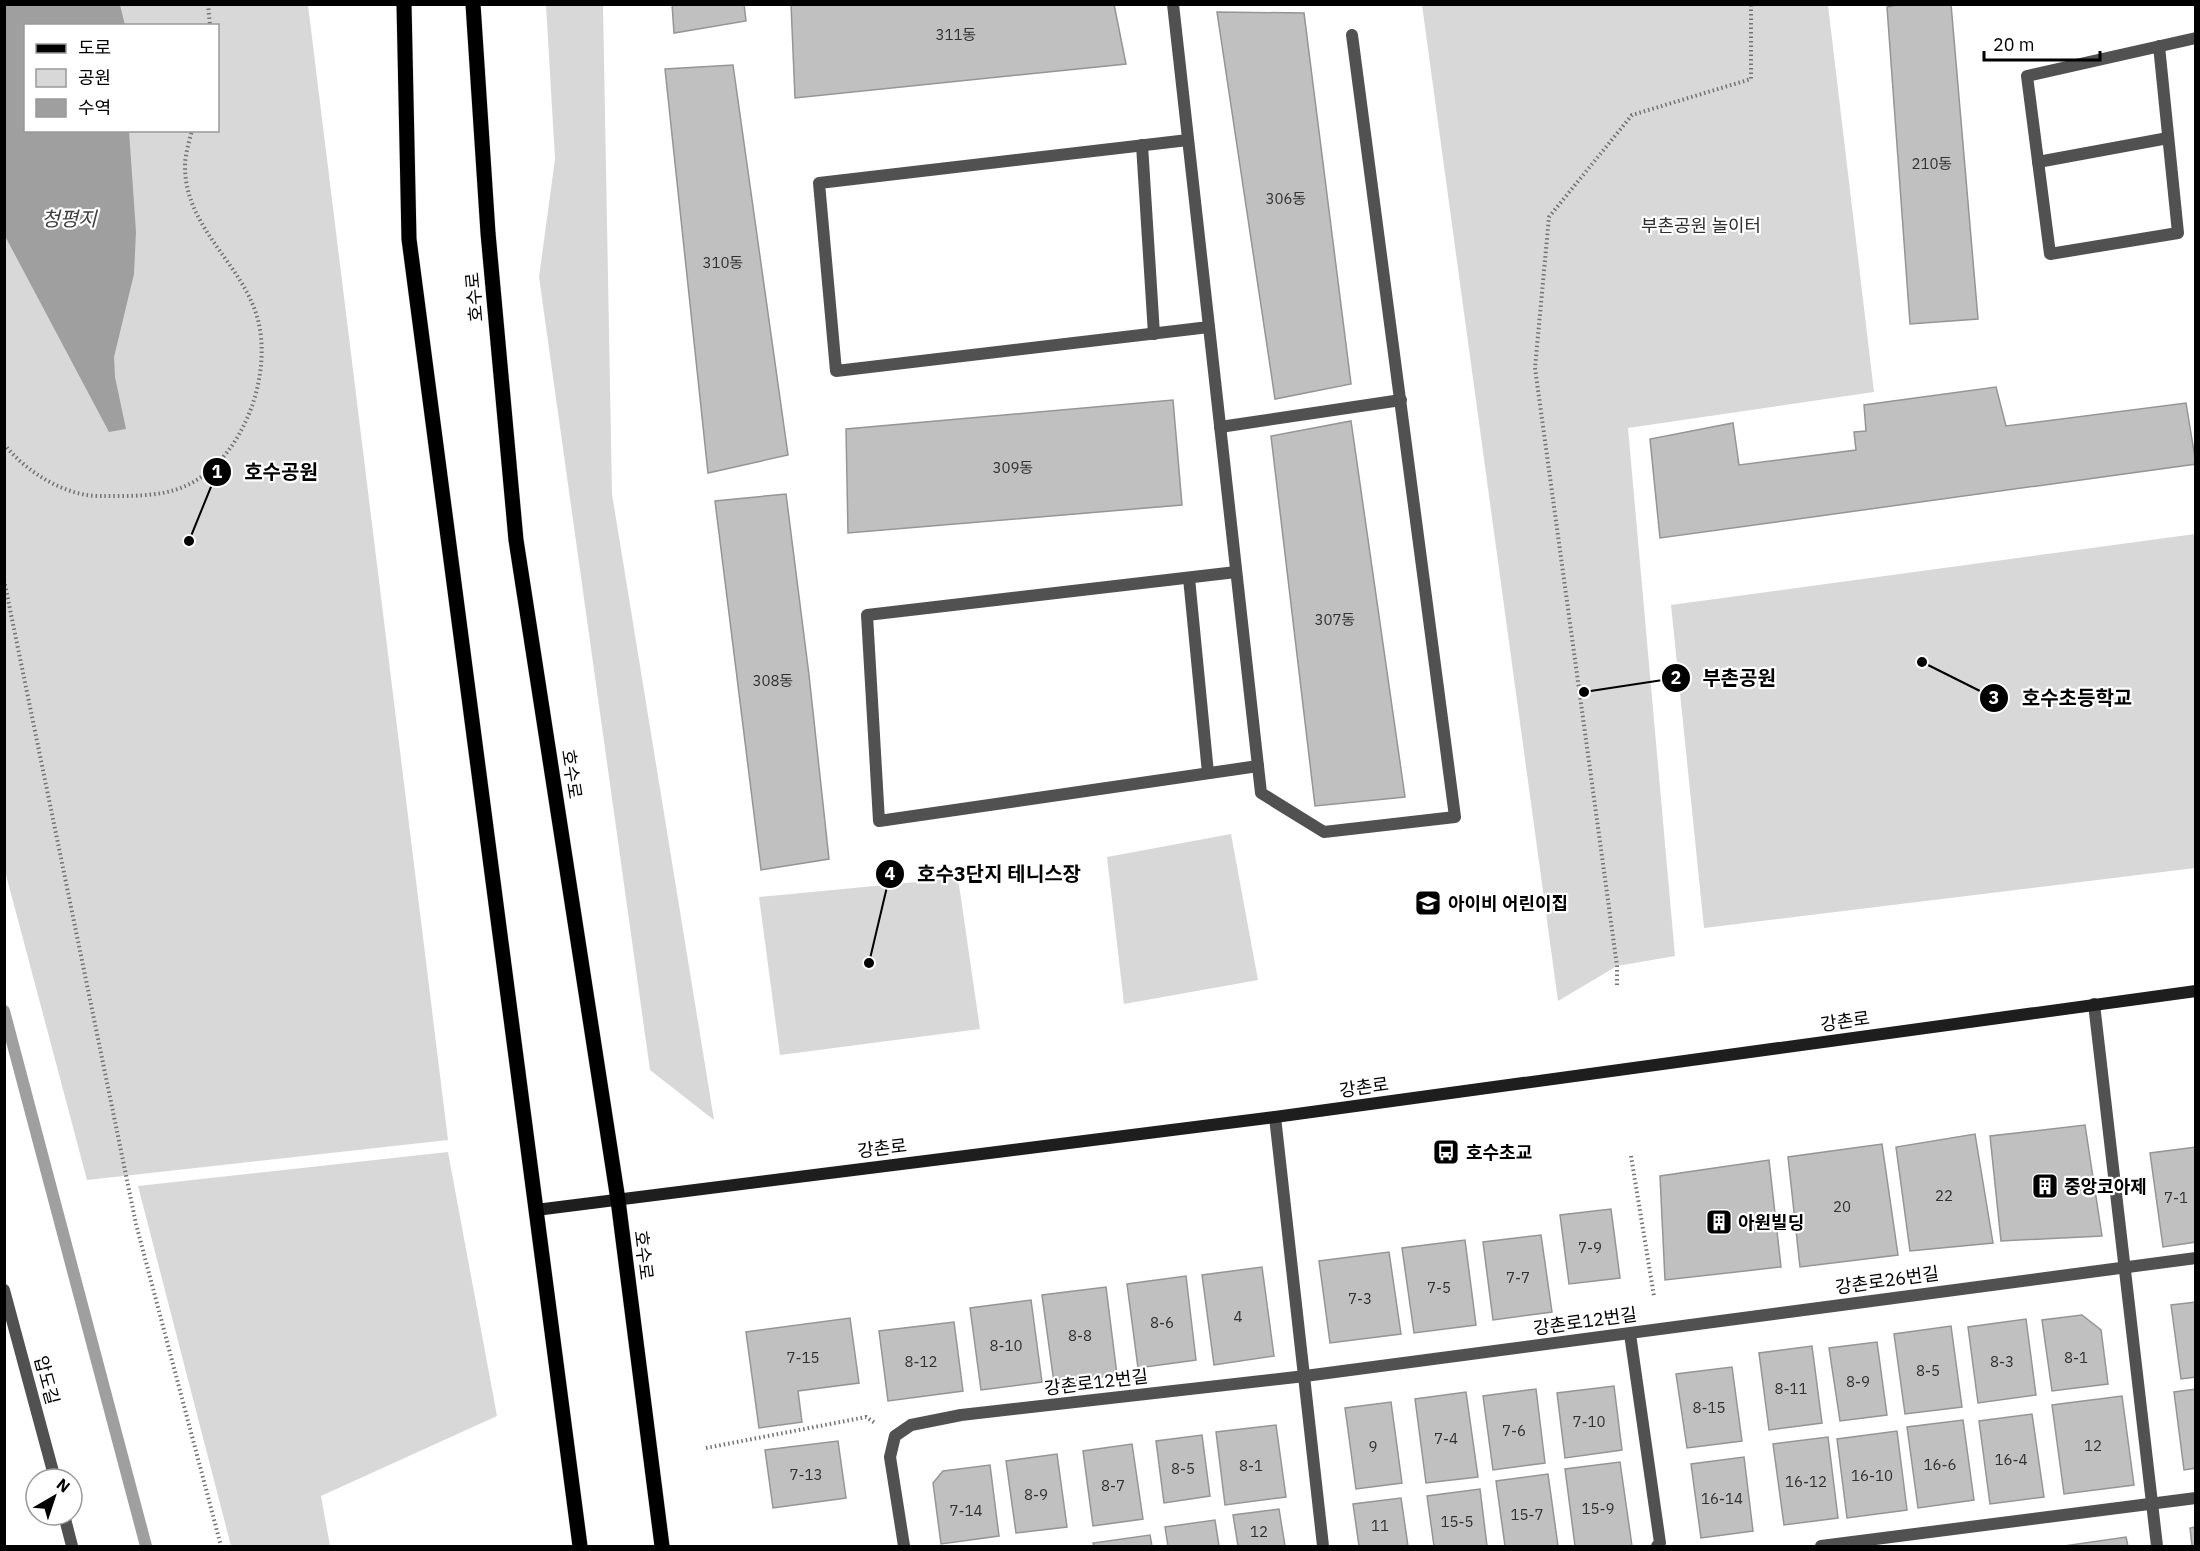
<svg xmlns="http://www.w3.org/2000/svg" width="2200" height="1551" viewBox="0 0 2200 1551" font-family="'IBM Plex Sans','Noto Sans KR',sans-serif">
  <style>
    .green { fill: #d8d8d8; fill-rule: evenodd }
    .water { fill: #9f9f9f }
    .lines { fill: none; stroke-linecap: round; stroke-linejoin: round }
    .stream { stroke: #9f9f9f; stroke-width: 12 }
    .building { fill: #c0c0c0; stroke: #959595; stroke-width: 1.5 }
    .primary-casing { stroke: #dbdbdb; stroke-width: 16 }
    .path { stroke: #737373; stroke-width: 4; stroke-dasharray: 1.5 3; stroke-linecap: butt }
    .service { stroke: #515151; stroke-width: 12 }
    .minor { stroke: #515151; stroke-width: 12 }
    .secondary { stroke: #1e1e1e; stroke-width: 12 }
    .primary { stroke: #000; stroke-width: 15 }
    .labels { text-anchor: middle; dominant-baseline: central; stroke-width: 4.5; stroke-linejoin: round; paint-order: stroke }
    .number-label { font-size: 15px; fill: #303030 }
    .park-label { font-size: 18px; fill: #2f2f2f; stroke: #fff }
    .street-label { font-size: 18px; fill: #000; stroke: #fff }
    .poi-label { font-size: 18px; font-weight: bold; fill: #000; stroke: #fff; text-anchor: start }
    .water-label { font-size: 20px; font-style: italic; fill: #404040; stroke: #fff }
    .leader { fill: none; stroke: #000; stroke-width: 2 }
    .callout-dot { fill: #000; stroke: #fff; stroke-width: 2 }
    .mark-label { font-size: 18px; text-anchor: middle; font-weight: bold; fill: #fff }
    .callout-label { font-size: 20px; text-anchor: middle; font-weight: bold; fill: #000; stroke: #fff; stroke-width: 4.5; stroke-linejoin: round; paint-order: stroke }
  </style>
  <rect width="100%" height="100%" fill="#fff"/>
  <g class="green">
    <path d="M4,5h304l140,1135 -361,40 -82,-309zM26,26h192v104h-192z"/>
    <path d="M546,5h57l9,489 102,626 -64,-50 -111,-793 16,-118z"/>
    <path d="M1422,5h406l46,387 -246,36 47,528 -58,10 -59,35z"/>
    <path d="M2195,534v334l-491,60 -33,-323z"/>
    <path d="M1231,834l27,146 -134,24 -17,-147z"/>
    <path d="M958,878l22,151 -200,26 -21,-158z"/>
    <path d="M448,1152l49,264 -176,80 9,50h-99l-93,-360z"/>
  </g>
  <path class="water" d="M4,5h116l5,20 -99,1v104l103,1 7,101 -2,42 -20,83 1,20 11,52 -17,3 -104,-196z"/>
  <g class="lines">
    <path class="stream" d="M4,1011l142,535"/>
  </g>
  <g class="building">
    <path d="M672,4h72l2,17 -72,12z"/>
    <path d="M791,4h323l12,60 -331,34z"/>
    <path d="M1902,4h49l27,315 -68,5 -23,-317z"/>
    <path d="M1217,12l87,1 47,371 -76,15z"/>
    <path d="M733,65l55,390 -80,18 -43,-404z"/>
    <path d="M1996,387l10,39 180,-23 10,61 -536,74 -10,-99 83,-16 6,42 117,-15 -2,-18 12,-1 -2,-26z"/>
    <path d="M1173,400l9,105 -334,28 -2,-104z"/>
    <path d="M1351,421l54,376 -90,9 -44,-370z"/>
    <path d="M786,494l23,181 20,184 -68,11 -46,-369z"/>
    <path d="M2085,1125l17,111 -101,5 -11,-105z"/>
    <path d="M1975,1134l18,109 -83,8 -14,-104z"/>
    <path d="M1882,1144l16,111 -98,12 -12,-110z"/>
    <path d="M2196,1147v95l-33,5 -13,-94z"/>
    <path d="M1769,1160l12,107 -116,13 -5,-104z"/>
    <path d="M1611,1209l9,69 -51,6 -9,-69z"/>
    <path d="M1541,1235l11,77 -59,8 -10,-78z"/>
    <path d="M1465,1240l11,85 -62,8 -12,-85z"/>
    <path d="M1389,1252l12,82 -71,9 -11,-82z"/>
    <path d="M1262,1267l12,89 -60,9 -12,-90z"/>
    <path d="M1186,1276l10,84 -58,8 -11,-84z"/>
    <path d="M1106,1287l11,88 -63,8 -12,-88z"/>
    <path d="M1031,1300l11,82 -61,8 -11,-82z"/>
    <path d="M2196,1302v75l-15,2 -10,-74z"/>
    <path d="M2082,1315l19,15 7,54 -56,7 -10,-71z"/>
    <path d="M850,1318l9,65 -61,8 4,31 -43,6 -13,-96z"/>
    <path d="M2026,1319l10,76 -58,8 -10,-76z"/>
    <path d="M954,1322l9,69 -75,10 -9,-70z"/>
    <path d="M1951,1326l11,81 -57,7 -11,-80z"/>
    <path d="M1877,1342l10,73 -47,6 -11,-73z"/>
    <path d="M1812,1346l10,77 -53,7 -10,-77z"/>
    <path d="M1732,1367l10,74 -55,7 -11,-74z"/>
    <path d="M1614,1386l8,64 -57,8 -8,-65z"/>
    <path d="M1536,1389l9,74 -52,7 -10,-74z"/>
    <path d="M2196,1389v79l-12,2 -10,-78z"/>
    <path d="M1466,1392l12,85 -52,6 -11,-84z"/>
    <path d="M2122,1396l12,89 -70,9 -12,-89z"/>
    <path d="M1391,1402l11,81 -46,6 -11,-81z"/>
    <path d="M2032,1414l12,83 -54,7 -11,-83z"/>
    <path d="M1963,1420l11,80 -56,8 -11,-81z"/>
    <path d="M1276,1425l10,72 -61,8 -9,-73z"/>
    <path d="M1897,1431l10,79 -60,8 -10,-79z"/>
    <path d="M1202,1435l8,61 -46,7 -8,-62z"/>
    <path d="M1828,1437l10,81 -54,7 -11,-81z"/>
    <path d="M838,1441l8,57 -73,10 -8,-58z"/>
    <path d="M1132,1444l11,75 -50,7 -10,-75z"/>
    <path d="M1057,1454l10,73 -51,6 -10,-72z"/>
    <path d="M1744,1457l9,74 -52,7 -10,-74z"/>
    <path d="M1620,1462l12,84h-57l-10,-77z"/>
    <path d="M990,1465l9,71 -58,8 -8,-61 10,-12z"/>
    <path d="M1548,1474l10,72h-53l-9,-65z"/>
    <path d="M1480,1489l7,57h-53l-7,-50z"/>
    <path d="M1401,1498l7,48h-49l-6,-42z"/>
    <path d="M1279,1509l6,37h-47l-5,-31z"/>
    <path d="M1215,1520l4,26h-51l-3,-19z"/>
    <path d="M2196,1527v19h-4l-2,-18z"/>
    <path d="M1150,1535l2,11h-58l-1,-3z"/>
    <path d="M2126,1537l2,9h-64z"/>
  </g>
  <g class="lines">
    <defs>
      <g id="primary">
        <path d="M404,4l5,235 171,1307"/>
        <path d="M473,4l15,229 28,307 102,660 44,346"/>
      </g>
    </defs>
    <use href="#primary" class="primary-casing"/>
    <g class="path">
      <path d="M208,4l2,22"/>
      <path d="M4,444c22,28 62,53 98,52 25,0 58,1 81,-9 58,-24 90,-108 75,-167 -15,-57 -73,-91 -73,-154 0,-11 4,-24 7,-36"/>
      <path d="M4,580l132,644 85,322"/>
      <path d="M1617,985v-19l-82,-598 14,-151 83,-102 119,-36v-75"/>
      <path d="M1631,1156l23,140"/>
      <path d="M706,1448l160,-31 9,6"/>
    </g>
    <g class="service">
      <path d="M1173,4l88,789 63,39 131,-15 -103,-782"/>
      <path d="M2159,46l19,187 -128,21 -23,-178 169,-38"/>
      <path d="M1188,140l-369,43 17,188 373,-44"/>
      <path d="M1142,145l12,189"/>
      <path d="M2038,162l130,-24"/>
      <path d="M1220,427l181,-27"/>
      <path d="M1236,572l-369,43 12,206 379,-55"/>
      <path d="M1189,578l19,195"/>
    </g>
    <g class="minor">
      <path d="M2094,1004l63,542"/>
      <path d="M1275,1117l48,429"/>
      <path d="M4,1290l51,189"/>
      <path d="M1630,1334l30,209 -3,3"/>
      <path d="M64,1515l8,31"/>
      <path d="M904,1546l-14,-89 5,-21 16,-11 50,-10 344,-39 891,-118"/>
      <path d="M1821,1546l375,-48"/>
    </g>
    <path class="secondary" d="M536,1210l739,-93 921,-126"/>
    <use href="#primary" class="primary"/>
  </g>
  <defs>
    <symbol id="school-square" viewBox="-11 -11 22 22"><rect x="-9" y="-9" width="18" height="18" rx="4" fill="#000" stroke="#fff"/><path d="M0-5L7-2L0 1L-7-2ZM-4 1L0 2.5L4 1V4Q0 6-4 4Z" fill="#fff"/></symbol>
    <symbol id="bus-square" viewBox="-11 -11 22 22"><rect x="-9" y="-9" width="18" height="18" rx="4" fill="#000" stroke="#fff"/><path d="M-5-6H5V4H4V6H2V4H-2V6H-4V4H-5ZM-3.5-4V0h7V-4ZM-3.5 1.2v1.5H-2V1.2ZM2 1.2v1.5H3.5V1.2Z" fill="#fff"/></symbol>
    <symbol id="building-square" viewBox="-11 -11 22 22"><rect x="-9" y="-9" width="18" height="18" rx="4" fill="#000" stroke="#fff"/><path d="M-4-6H4V6H1V3H-1V6H-4ZM-2.5-4.3h1.7v1.8h-1.7ZM.8-4.3h1.7v1.8H.8ZM-2.5-1h1.7V.8h-1.7ZM.8-1h1.7V.8H.8Z" fill="#fff"/></symbol>
  </defs>
  <g fill-rule="evenodd">
    <use href="#school-square" x="1413" y="888" width="30" height="30"/>
    <use href="#bus-square" x="1431" y="1137" width="30" height="30"/>
    <use href="#building-square" x="2030" y="1171" width="30" height="30"/>
    <use href="#building-square" x="1704" y="1207" width="30" height="30"/>
  </g>
  <g class="labels">
    <g class="number-label">
      <text x="956" y="34">311동</text>
      <text x="1932" y="163">210동</text>
      <text x="1286" y="198">306동</text>
      <text x="723" y="262">310동</text>
      <text x="1013" y="467">309동</text>
      <text x="1335" y="619">307동</text>
      <text x="773" y="680">308동</text>
      <text x="1944" y="1195">22</text>
      <text x="2176" y="1197">7-1</text>
      <text x="1842" y="1206">20</text>
      <text x="1590" y="1247">7-9</text>
      <text x="1518" y="1277">7-7</text>
      <text x="1439" y="1287">7-5</text>
      <text x="1360" y="1298">7-3</text>
      <text x="1238" y="1316">4</text>
      <text x="1162" y="1322">8-6</text>
      <text x="1080" y="1335">8-8</text>
      <text x="1006" y="1345">8-10</text>
      <text x="803" y="1357">7-15</text>
      <text x="2076" y="1357">8-1</text>
      <text x="921" y="1361">8-12</text>
      <text x="2002" y="1361">8-3</text>
      <text x="1928" y="1370">8-5</text>
      <text x="1858" y="1381">8-9</text>
      <text x="1791" y="1388">8-11</text>
      <text x="1709" y="1407">8-15</text>
      <text x="1589" y="1421">7-10</text>
      <text x="1514" y="1430">7-6</text>
      <text x="1446" y="1438">7-4</text>
      <text x="2093" y="1445">12</text>
      <text x="1373" y="1446">9</text>
      <text x="2011" y="1459">16-4</text>
      <text x="1940" y="1464">16-6</text>
      <text x="1251" y="1465">8-1</text>
      <text x="1183" y="1468">8-5</text>
      <text x="806" y="1474">7-13</text>
      <text x="1872" y="1475">16-10</text>
      <text x="1806" y="1481">16-12</text>
      <text x="1113" y="1485">8-7</text>
      <text x="1036" y="1494">8-9</text>
      <text x="1722" y="1498">16-14</text>
      <text x="1598" y="1508">15-9</text>
      <text x="966" y="1510">7-14</text>
      <text x="1527" y="1514">15-7</text>
      <text x="1457" y="1521">15-5</text>
      <text x="1380" y="1525">11</text>
      <text x="1259" y="1531">12</text>
    </g>
    <g class="park-label">
      <text x="1701" y="225">부촌공원 놀이터</text>
    </g>
    <g class="street-label">
      <text transform="translate(474 297) rotate(-95)">호수로</text>
      <text transform="translate(572 774) rotate(81)">호수로</text>
      <text transform="translate(1845 1021) rotate(-8)">강촌로</text>
      <text transform="translate(1364 1087) rotate(-8)">강촌로</text>
      <text transform="translate(882 1148) rotate(-7)">강촌로</text>
      <text transform="translate(644 1255) rotate(83)">호수로</text>
      <text transform="translate(1887 1280) rotate(-8)">강촌로26번길</text>
      <text transform="translate(1585 1321) rotate(-8)">강촌로12번길</text>
      <text transform="translate(47 1380) rotate(75)">압도길</text>
      <text transform="translate(1096 1382) rotate(-7)">강촌로12번길</text>
    </g>
    <g class="poi-label">
      <text x="1448" y="903">아이비 어린이집</text>
      <text x="1466" y="1152">호수초교</text>
      <text x="2064" y="1186">중앙코아제</text>
      <text x="1738" y="1222">아원빌딩</text>
    </g>
    <g class="water-label">
      <text x="69" y="218">청평지</text>
    </g>
  </g>
  <path class="leader" d="M189 541L217 472M1584 692L1676 678M1922 662L1994 698M869 963L890 874"/>
  <g class="callout-dot">
    <circle cx="189" cy="541" r="6"/>
    <circle cx="1584" cy="692" r="6"/>
    <circle cx="1922" cy="662" r="6"/>
    <circle cx="869" cy="963" r="6"/>
    <circle cx="217" cy="472" r="15"/>
    <circle cx="1676" cy="678" r="15"/>
    <circle cx="1994" cy="698" r="15"/>
    <circle cx="890" cy="874" r="15"/>
  </g>
  <g class="mark-label">
    <text x="217" y="478">1</text>
    <text x="1676" y="684">2</text>
    <text x="1994" y="704">3</text>
    <text x="890" y="880">4</text>
  </g>
  <g class="callout-label">
    <text x="281" y="479">호수공원</text>
    <text x="1739" y="685">부촌공원</text>
    <text x="2077" y="705">호수초등학교</text>
    <text x="999" y="881">호수3단지 테니스장</text>
  </g>
  <rect width="2200" height="1551" fill="none" stroke="#000000" stroke-width="12"/>
  <rect x="24" y="24" width="195" height="108" fill="#ffffff" stroke="#999999" stroke-width="1.5"/>
  <rect x="36" y="44" width="30" height="9" fill="#000000" stroke="#999999" stroke-width="1.5"/>
  <text x="78" y="54" font-size="18" fill="#000000">도로</text>
  <rect x="36" y="69" width="30" height="18" fill="#d8d8d8" stroke="#999999" stroke-width="1.5"/>
  <text x="78" y="84" font-size="18" fill="#000000">공원</text>
  <rect x="36" y="99" width="30" height="18" fill="#9f9f9f" stroke="#999999" stroke-width="1.5"/>
  <text x="78" y="114" font-size="18" fill="#000000">수역</text>
  <g transform="translate(54 1497) rotate(39)"><circle r="28" fill="#ffffff" stroke="#999999" stroke-width="1.5"/>
  <path d="M0-4.5L10 22L0 15L-10 22Z" fill="#000000"/>
  <text y="-9" font-size="16" font-weight="bold" text-anchor="middle" fill="#000000">N</text>
  </g>
  <path d="M1984 51v9h116v-9" fill="none" stroke="#000000" stroke-width="3"/>
  <text x="1993" y="51" font-size="18" fill="#000000" stroke="#ffffff" stroke-width="4.5" paint-order="stroke">20 m</text>
</svg>
